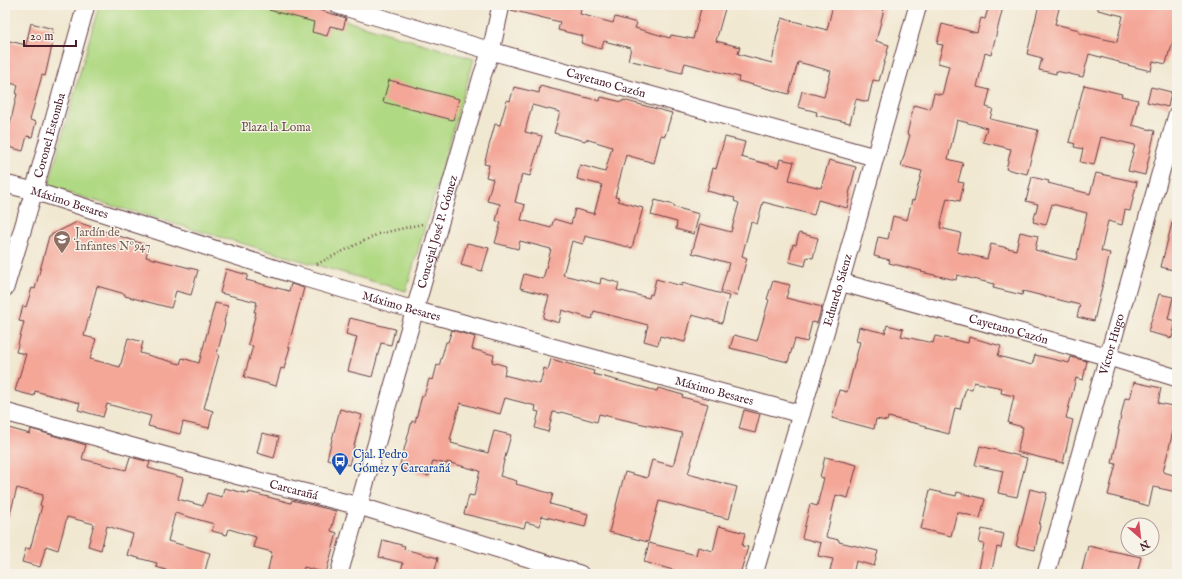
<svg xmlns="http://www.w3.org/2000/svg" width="1182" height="579" viewBox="0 0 1182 579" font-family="'IM FELL English',serif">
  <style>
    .green { fill: #b0d983; stroke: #7d7c57 }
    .building { fill: #f4a697; fill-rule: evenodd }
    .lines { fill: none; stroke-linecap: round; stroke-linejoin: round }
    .minor-casing { stroke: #633d44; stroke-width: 19 }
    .path { stroke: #633d44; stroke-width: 2.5; stroke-dasharray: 1 3; stroke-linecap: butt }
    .minor { stroke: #fff; stroke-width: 17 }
    .labels { text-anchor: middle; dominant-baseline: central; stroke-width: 3; stroke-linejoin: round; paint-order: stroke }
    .street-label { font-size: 12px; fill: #4a1f2b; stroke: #f7f3e8 }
    .park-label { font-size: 12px; fill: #644e41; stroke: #f7f3e8 }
    .education-label { font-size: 12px; fill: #785e54; stroke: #f7f3e8; text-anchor: start }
    .transit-label { font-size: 12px; fill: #164399; stroke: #f7f3e8; text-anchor: start }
  </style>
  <rect width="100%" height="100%" fill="#f7f3e8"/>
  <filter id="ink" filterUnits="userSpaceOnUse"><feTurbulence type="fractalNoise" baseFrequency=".025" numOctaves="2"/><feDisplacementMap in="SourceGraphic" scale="8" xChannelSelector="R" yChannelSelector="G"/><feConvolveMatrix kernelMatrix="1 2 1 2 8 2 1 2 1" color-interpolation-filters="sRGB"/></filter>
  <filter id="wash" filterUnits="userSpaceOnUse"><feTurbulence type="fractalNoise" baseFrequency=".012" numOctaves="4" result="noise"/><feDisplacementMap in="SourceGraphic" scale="16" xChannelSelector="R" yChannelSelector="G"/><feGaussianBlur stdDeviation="0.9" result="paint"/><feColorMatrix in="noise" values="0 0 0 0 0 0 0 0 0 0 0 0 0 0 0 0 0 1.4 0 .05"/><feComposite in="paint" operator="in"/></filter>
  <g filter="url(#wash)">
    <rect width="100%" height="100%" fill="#f1e8d1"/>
    <path class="green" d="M99,5h194l181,54 -68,232 -358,-104z"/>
    <g id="blocks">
      <g class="building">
        <path d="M269,5h33l44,13 -3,11 -13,-3 -3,10 -15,-4 2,-10 -45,-12z"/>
        <path d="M512,5h70l-2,9 33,9 2,-6 22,6 -2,5 35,10 1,-3 22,4 9,-34h24l-10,36 24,6 -2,7 34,9 5,-28 5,-17 45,12 6,-25h52l-9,36 13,4 -10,36 -6,-1 -5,22 -12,-3 -6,24 -34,-8 1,-3 -19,-5 4,-16 22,6 7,-26 -33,-9 -9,32 -51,-13 1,-4 -54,-14 -3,10 -54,-13 3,-12 -27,-7 -3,8 -20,-6 2,-7 -25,-6 2,-8 -49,-12z"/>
        <path d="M989,5l14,2 -12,48 -6,-2 -8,34 13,3 -4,17 7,2 -3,10 48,11 -11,44 -21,-5 5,-20 -28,-7 4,-14 -30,-8 -9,39 15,4 -5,19 6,1 -4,18 -13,-3 -7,30 21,5 -4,19 30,7 4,-15 25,6 4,-18 18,4 -3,14 41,10 11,-47 -35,-9 -6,21 -13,-3 5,-18 -12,-3 6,-24 17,4 -1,2 42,11 6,-21 41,9 -7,29 -5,-1 -3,15 -14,-4 -7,30 9,2 -16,68 -17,-4 3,-12 -57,-14 -1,4 -29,-7 1,-4 -37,-9 -1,5 -35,-8 1,-1 -33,-8 1,-3 -16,-4 4,-19 10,2 5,-23 14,4 5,-20 2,1 8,-30 -21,-5 9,-31 -3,-1 7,-29 16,4 4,-16 8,2 7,-29 -11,-3 5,-18 -6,-1 5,-20 35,9 4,-15 4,1z"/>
        <path d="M1039,5h21l-5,19 24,6v3l38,9 6,-26 -25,-6v-5h79v31l-2,-1 -5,17h-1l-3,12 -13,-3 -2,10 -32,-8v-1l-30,-8 -6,23 -27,-6v3l-17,-4 3,-12 -15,-4z"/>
        <path d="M31,23l22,6 -3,12 3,1 -8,34 -3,-1 -12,45 6,2 -4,15 -5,-1 -4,15 -18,-5 12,-52h-1l2,-9 -13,-3v-42l21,5z"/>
        <path d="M389,80l70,19 -6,21 -70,-18z"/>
        <path d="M1084,85l38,9 -1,2 17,4 -6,25 23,6 -10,44 -17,-4 7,-26 -34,-8 -7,28 -14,-3 3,-13 -9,-2 1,-3 -6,-2z"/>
        <path d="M540,86l60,15 1,-4 21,5 1,-2 49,13 -7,23 -4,-1 -7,28 -28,-8 -11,42 4,1 -1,3 25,7 -11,40 -47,-12 -2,8 -11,-3 -9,34 37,9 1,-6 18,5 -2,7 32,8 1,-4 2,1 4,-16 26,7v-3l47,13 -7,27 -30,-8 -7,27 -25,-6 -2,9 -14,-4 4,-16 -54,-14 -2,8 -30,-9 -3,13 -16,-5 6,-22 -29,-8 4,-14 19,5 8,-30 -31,-8 -2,8 -23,-6 6,-21 -5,-1 4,-17 -13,-3 6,-22 -7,-2 3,-12 -5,-1 11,-40 5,1 7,-25 3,1 4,-14 25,6zM532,105l28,7 -6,21 31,8 1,-2 26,8 -7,25 -25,-7 -3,14 25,6 -8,29 -19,-5 -4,15 -17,-5 -3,9 -30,-8 4,-15 -10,-3 7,-28 8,2 12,-40 -17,-4z"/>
        <path d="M1151,87l20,5 -3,15 -21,-5z"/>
        <path d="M725,137l20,5 -4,15 37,10 2,-8 14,3 -5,18 32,8 8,-28 27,7 -7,27 1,1 -3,13 -29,-8 -4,15 -51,-13 -6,22 -6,-2 -9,34 5,2 -10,37 -16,-4 8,-28 -37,-10 8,-29 31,8 8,-29 -5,-2 1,-3 -28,-7 6,-23 3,1z"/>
        <path d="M655,200l19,5v2l25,7 -5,20 -18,-5 1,-7 -26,-7z"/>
        <path d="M77,222l72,24 -3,11 52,13 -7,25 -15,-4 -5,17 -46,-12v-2l-28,-8 -13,50 12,3 -6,20 30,8 8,-29 15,4 -3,11 40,11 2,-6 17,5 16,-60 13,3 -4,16 1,1 -8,31 2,1 -15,53 9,3 -4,17 -26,-6 -3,12 -32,-8 3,-10 -44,-12 -4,13 -25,-7 2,-7 -45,-12 -1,5 -19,-5 11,-37 -10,-2 8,-30 -5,-1 4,-15 3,1 6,-19 3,1 14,-53z"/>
        <path d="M1172,223l5,1v47l-16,-4z"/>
        <path d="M799,233l19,5 -5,20 -6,-1 -2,9 -16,-4 4,-18 3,1z"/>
        <path d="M467,243l22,5 -7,23 -21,-6z"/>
        <path d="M226,269l22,6 -2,5 43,11 2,-7 13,4 -16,59h2l-6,22 -3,-1 -5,18 -32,-9 9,-31 -5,-1 8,-33h-2l3,-10 -37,-9z"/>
        <path d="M773,281l17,4 -4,13 36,9 -5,16 -5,-1 -5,20 -12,-3 -7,23 -58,-14 4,-13 23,6 12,-41 -2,-1z"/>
        <path d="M1159,294l14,3 -5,22 8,2 -4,17 -24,-6z"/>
        <path d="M350,318l45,11 -4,16 -10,-2 -9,34 -24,-6 9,-34 -11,-3z"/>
        <path d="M887,325l16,4 -2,7 32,7 2,-7 33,7 1,-6 32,9 -3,10 34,9 3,-10 34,8 2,-6 16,4 -4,19 -7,-2 -10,40 7,2 -10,43 -46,-11 6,-25 -15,-4 6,-27 -13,-3 1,-5 -28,-6 -2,7 -6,-1 -6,21 -5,-1 -6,26 -23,-6 1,-2 -39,-9 -1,4 -11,-2 -2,10 -42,-11 7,-28 8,2 13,-50 -4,-1 3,-14 26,6z"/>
        <path d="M452,330l23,7 -3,12 22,6 -2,7 14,4 -2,9 36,9 4,-16 4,2 3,-11 43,12 -1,3 64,17 1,-3 25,7 -1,2 26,7 -20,70 49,13 -8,32 -70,-18 -11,41 -39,-10 16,-60 22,6 5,-18 21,6 9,-33 -83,-19 -2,8 -36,-10 -1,1 -7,-1 -5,20 -13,-4 4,-16 -4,-1 1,-5 -31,-8 -5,16 -40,-11 -10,37h2l-1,3 37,10 6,-22 17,4 -11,41 17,5 -1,3 37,10 -3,10 38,10 -3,13 -43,-11 -2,10 -14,-4 -2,6 -60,-14 5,-19 5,1 6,-25 -33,-9v2l-14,-3 -4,15 -30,-8 13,-47 3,1 7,-26h2l5,-17 4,1 4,-15 2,1 7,-24h2z"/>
        <path d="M1134,382l27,6 -3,15 19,4v8l-14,57 14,4v16l-24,-5 -4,19 -41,-11 8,-31 -4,-1 7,-33h-1l7,-32 5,1z"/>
        <path d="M340,409l22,6 -13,50 -22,-6z"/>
        <path d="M744,410l16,4 -5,19 -16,-4z"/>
        <path d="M5,427l25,7 1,-5 55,16 -4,14 44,11 4,-13 20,5 -2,6 35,10 -5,21 25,7 4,-13 15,4 2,-9 25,6v-2l42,11 1,-3 44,11 -5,20 6,2 -11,40 -22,-6 -2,7h-35l5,-22 -19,-5 3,-10 -27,-8 -2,6 -15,-4 2,-7 -39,-11 -7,28 42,12 -6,21h-9l-14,-4 -1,4h-15l1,-4 -10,-3 1,-4 -30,-8 6,-21 -26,-8 -6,24 -13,-4 6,-22 -27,-7 -9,33 -12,-4 -6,21 -18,-5 4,-14 4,1 12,-43 -2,-1 3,-10 -26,-7 -8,30 -4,-1z"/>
        <path d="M262,433l17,4 -5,21 -17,-5z"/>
        <path d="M980,446l47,12 -10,39 -19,-4 5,-22 -28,-6z"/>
        <path d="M825,457l32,8 -9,33 -12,-3 -10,42 13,3v2l39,9 -4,15 -18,-5 -3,13h-24l4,-15 -15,-3 3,-13 -19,-5 8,-34 7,2 7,-28 -4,-1z"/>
        <path d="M1030,489l17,4 -8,32 1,1 -5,24 -19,-4z"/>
        <path d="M930,490l26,6 1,-4 28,7 -5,19 -23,-6 -6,24 -30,-7z"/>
        <path d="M719,526l26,7 -3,13 6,1 -8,27h-52l-44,-12 5,-19 47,12 2,-8 15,4z"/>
        <path d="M982,529l22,5 -3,14 -4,-1 -6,27h-13l6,-30 -5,-1z"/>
        <path d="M383,540l22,6 -1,3 34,9 -4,16h-34l3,-11 -24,-6z"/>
        <path d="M1088,546l53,11 -4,17h-56z"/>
      </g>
    </g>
  </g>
  <g filter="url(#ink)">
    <use href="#blocks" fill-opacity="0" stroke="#633d44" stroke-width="1"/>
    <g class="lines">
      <defs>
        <g id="minor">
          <path id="s1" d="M338,5l153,46 383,106"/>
          <path id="s2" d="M5,184l29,7 261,84 119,35 387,104"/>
          <path id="s3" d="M840,282l269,75 68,21"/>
          <path id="s4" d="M5,288l29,-97 52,-186"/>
          <path id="s5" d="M5,412l234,64 120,30 221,68"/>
          <path id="s6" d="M339,574l143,-498 9,-25 10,-46"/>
          <path id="s7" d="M754,574l86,-292 78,-277"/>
          <path id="s8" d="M1046,574l131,-459"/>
        </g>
      </defs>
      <use href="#minor" class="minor-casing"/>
      <path class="path" d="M317,264l61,-30 44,-10"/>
      <use href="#minor" class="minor"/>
    </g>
  </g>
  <defs>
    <symbol id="school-pin" viewBox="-11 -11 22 30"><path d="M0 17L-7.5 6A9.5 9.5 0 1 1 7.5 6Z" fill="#8d6e63" stroke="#f7f3e8"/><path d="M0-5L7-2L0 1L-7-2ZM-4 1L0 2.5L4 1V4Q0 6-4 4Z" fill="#fff"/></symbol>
    <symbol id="bus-pin" viewBox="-11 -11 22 30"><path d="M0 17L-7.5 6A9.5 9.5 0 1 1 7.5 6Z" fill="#1a4fb4" stroke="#f7f3e8"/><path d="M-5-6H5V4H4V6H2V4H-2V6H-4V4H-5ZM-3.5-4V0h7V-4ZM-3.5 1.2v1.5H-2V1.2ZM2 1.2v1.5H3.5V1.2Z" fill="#fff"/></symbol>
  </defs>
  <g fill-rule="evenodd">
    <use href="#school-pin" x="52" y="229" width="20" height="27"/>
    <use href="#bus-pin" x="330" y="451" width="20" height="27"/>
  </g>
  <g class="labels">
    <g class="street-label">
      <text stroke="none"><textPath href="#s1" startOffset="279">Cayetano Cazón</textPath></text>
      <text stroke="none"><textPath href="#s4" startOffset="159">Coronel Estomba</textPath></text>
      <text stroke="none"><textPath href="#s2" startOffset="67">Máximo Besares</textPath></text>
      <text stroke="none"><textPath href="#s6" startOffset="356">Concejal José P. Gómez</textPath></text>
      <text stroke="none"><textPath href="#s7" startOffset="296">Eduardo Sáenz</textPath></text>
      <text stroke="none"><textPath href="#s2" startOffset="415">Máximo Besares</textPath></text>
      <text stroke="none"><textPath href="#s3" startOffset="175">Cayetano Cazón</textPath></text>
      <text stroke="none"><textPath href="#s8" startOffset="239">Víctor Hugo</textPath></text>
      <text stroke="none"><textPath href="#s2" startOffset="739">Máximo Besares</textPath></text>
      <text stroke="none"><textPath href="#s5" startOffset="299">Carcarañá</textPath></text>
    </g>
    <g class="park-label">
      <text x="276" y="127">Plaza la Loma</text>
    </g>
    <g class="education-label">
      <text x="75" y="232">Jardín de<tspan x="75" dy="14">Infantes Nº947</tspan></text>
    </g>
    <g class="transit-label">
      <text x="353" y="454">Cjal. Pedro<tspan x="353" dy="14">Gómez y Carcarañá</tspan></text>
    </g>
  </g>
  <rect width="1182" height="579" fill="none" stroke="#f7f3e8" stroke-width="20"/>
  <g transform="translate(1140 537) rotate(152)"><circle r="19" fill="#f7f3e8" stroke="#b29e9c"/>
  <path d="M0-3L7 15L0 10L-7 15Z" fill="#d1495b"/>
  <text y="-6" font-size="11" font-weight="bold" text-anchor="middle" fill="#4a1f2b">N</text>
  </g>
  <path d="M24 40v6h52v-6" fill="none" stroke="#4a1f2b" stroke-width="2"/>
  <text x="30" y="40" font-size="12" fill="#4a1f2b" stroke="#f7f3e8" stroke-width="3" paint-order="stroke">20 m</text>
</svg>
